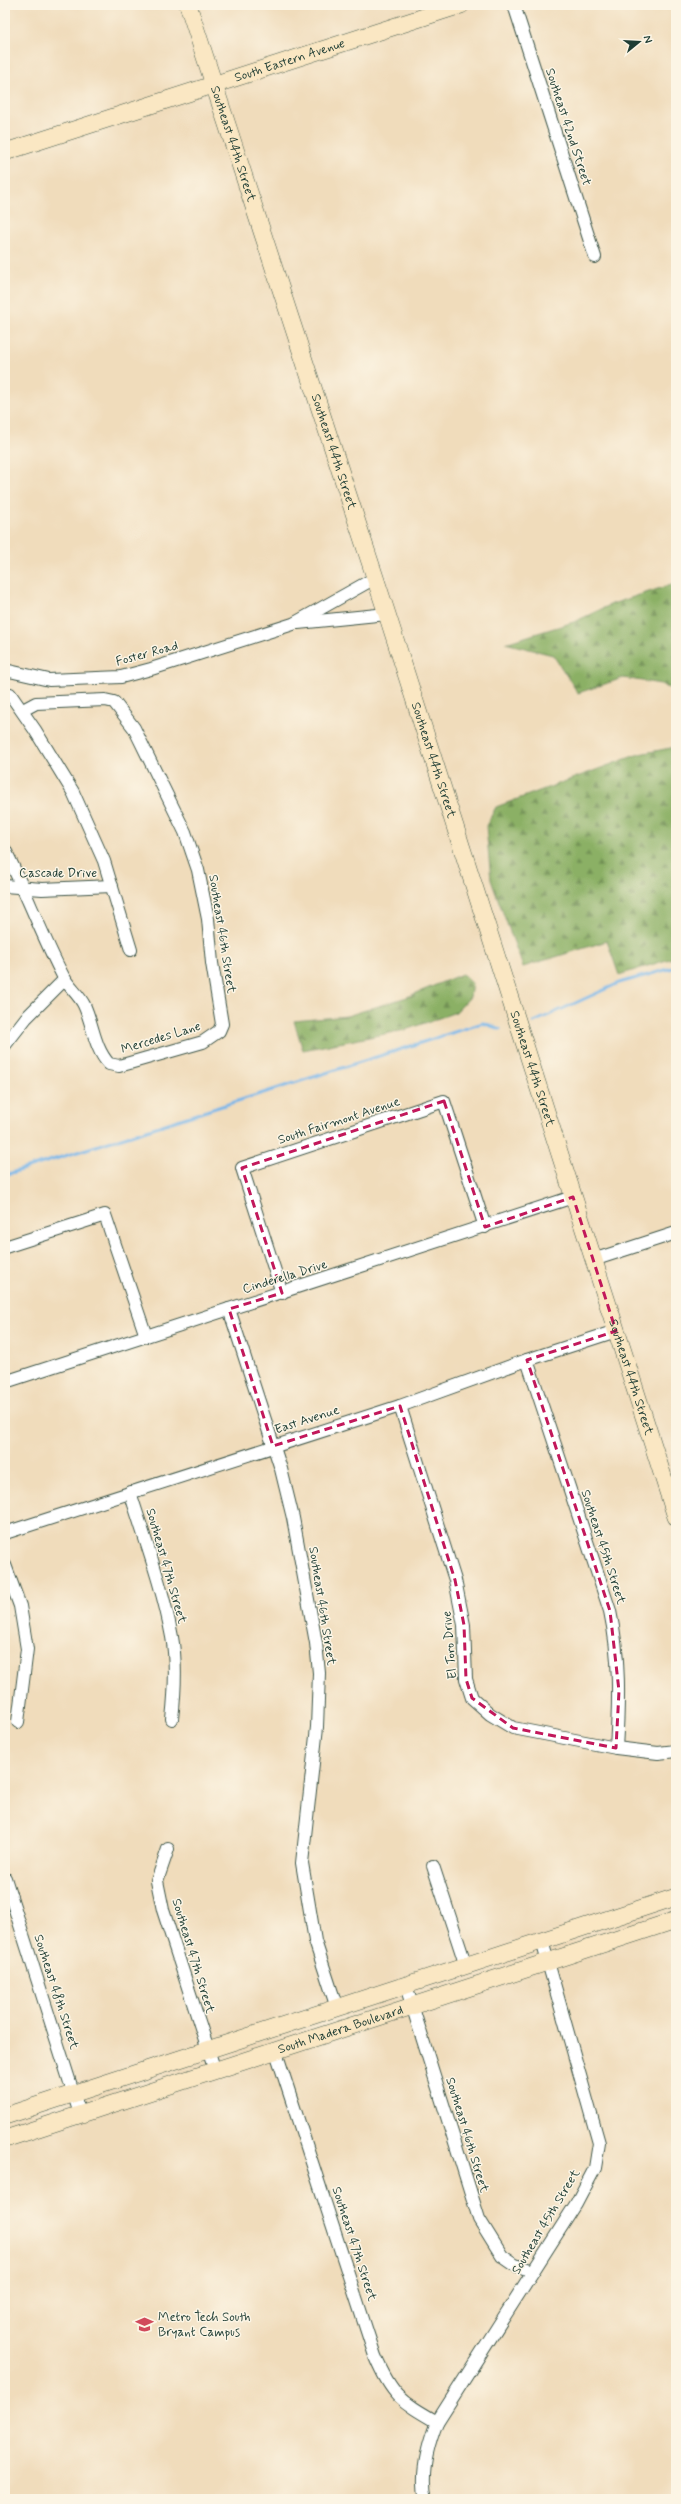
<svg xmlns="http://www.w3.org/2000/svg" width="681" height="2504" viewBox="0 0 681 2504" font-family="Mynerve,sans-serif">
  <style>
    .forest { fill: url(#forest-firs); stroke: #55764c }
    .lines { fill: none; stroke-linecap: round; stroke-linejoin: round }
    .stream { stroke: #76b6ea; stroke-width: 3 }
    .street-casing { stroke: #3e5548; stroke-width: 14 }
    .secondary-casing { stroke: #3e5548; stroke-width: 18 }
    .street { stroke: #fff; stroke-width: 12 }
    .secondary { stroke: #fae7c3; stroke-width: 17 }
    .marked { fill: none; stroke: #c2185b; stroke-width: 3; stroke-dasharray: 8 5; stroke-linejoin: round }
    .labels { text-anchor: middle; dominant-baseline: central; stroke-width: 3; stroke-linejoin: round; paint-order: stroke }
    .street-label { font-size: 13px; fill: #1f3d34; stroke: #fcf5e5 }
    .poi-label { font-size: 13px; fill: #1f3d34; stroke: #fcf5e5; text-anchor: start }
  </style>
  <defs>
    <pattern id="forest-firs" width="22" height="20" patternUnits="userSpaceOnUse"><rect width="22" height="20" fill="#8bb065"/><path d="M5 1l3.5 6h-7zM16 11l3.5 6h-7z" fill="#719054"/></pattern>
  </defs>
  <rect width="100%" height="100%" fill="#fcf5e5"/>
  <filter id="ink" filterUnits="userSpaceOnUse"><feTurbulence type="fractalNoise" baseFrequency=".025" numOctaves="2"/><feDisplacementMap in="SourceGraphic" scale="8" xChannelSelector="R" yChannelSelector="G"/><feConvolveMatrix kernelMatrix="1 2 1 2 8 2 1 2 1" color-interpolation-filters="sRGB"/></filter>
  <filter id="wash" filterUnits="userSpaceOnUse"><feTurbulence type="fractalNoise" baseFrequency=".012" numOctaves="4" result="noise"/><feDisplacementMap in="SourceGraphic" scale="16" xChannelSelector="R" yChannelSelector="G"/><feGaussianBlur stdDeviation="0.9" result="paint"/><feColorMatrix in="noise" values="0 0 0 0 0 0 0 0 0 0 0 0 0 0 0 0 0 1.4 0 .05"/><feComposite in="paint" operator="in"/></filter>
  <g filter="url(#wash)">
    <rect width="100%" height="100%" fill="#f0dcbb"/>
    <g class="forest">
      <path d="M676,583v109l-15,-8 -38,-6 -45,15 -25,-38 -48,-12 69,-21 38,-18z"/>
      <path d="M676,747v210l-57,18 -12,-34 -84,26 -32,-87 -5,-54 10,-19 143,-53z"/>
      <path d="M462,974l10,9 -2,14 -14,15 -51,18 -102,20 -9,-29 53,-5 60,-19z"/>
    </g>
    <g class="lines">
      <g class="stream">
        <path d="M534,1022l85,-39 57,-16"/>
        <path d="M5,1175l478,-152 17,6"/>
      </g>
    </g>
  </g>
  <g filter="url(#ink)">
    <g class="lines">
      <defs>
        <g id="street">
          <path d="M514,5l81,252"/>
          <path d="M298,623l89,-9"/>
          <path d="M5,670l44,10 72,-3 30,-8 142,-45 82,-46"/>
          <path d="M10,694l25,36 38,62 31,69 27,89"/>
          <path d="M5,850c21,42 37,86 59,128 6,10 15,17 20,27 9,19 10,43 25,59l10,2 84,-24 16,-11 3,-7 -10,-61 -4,-44 -10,-49 -13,-38 -51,-104 -20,-26 -9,-2 -69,3 -13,7"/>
          <path d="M5,886l37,3 70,-3"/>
          <path d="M5,1045l21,-27 39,-39"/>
          <path d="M5,1247l100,-32 41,121"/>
          <path d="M593,1260l83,-27"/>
          <path d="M282,1293l-40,-125 202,-67 41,126"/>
          <path d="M229,1309l52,160 12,49 23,125 3,30 -2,54 -15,136 13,78 22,67"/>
          <path d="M527,1360l83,251c10,46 9,90 6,137"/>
          <path d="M5,1382l568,-185"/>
          <path d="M400,1406l55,174 9,45 2,54 6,19 18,16 23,14 103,20 42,5 18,-2"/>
          <path d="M130,1492c15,48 33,96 42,145 5,27 3,55 0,82"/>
          <path d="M5,1533l395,-127 127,-46 89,-29"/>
          <path d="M5,1565l15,41 7,43 -9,73"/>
          <path d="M168,1849l-11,32 6,29 52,161"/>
          <path d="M433,1866l33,100"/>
          <path d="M5,1878l75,236"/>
          <path d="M406,1986l73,233 23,37 13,9 18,6"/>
          <path d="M276,2052l99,304c17,40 26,45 62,66"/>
          <path d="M426,2499c-6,-24 2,-54 11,-77l139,-218 19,-36 4,-25 -57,-202"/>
        </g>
        <g id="secondary">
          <path id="s1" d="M188,5l199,609 289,903"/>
          <path id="s2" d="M5,152l456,-147"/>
          <path d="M5,2116l671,-219"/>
          <path id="s3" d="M5,2139l671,-219"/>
        </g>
      </defs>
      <use href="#street" class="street-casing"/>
      <use href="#secondary" class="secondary-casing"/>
      <use href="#street" class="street"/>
      <use href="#secondary" class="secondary"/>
    </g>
  </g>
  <path class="marked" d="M444,1101l41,126 88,-30 43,134 -89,29 83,251 9,80 -3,57 -103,-20 -41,-30 -6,-19 -2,-54 -9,-45 -55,-174 -127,40 -44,-137 53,-16 -40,-125z"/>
  <defs>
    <symbol id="school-bare" viewBox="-9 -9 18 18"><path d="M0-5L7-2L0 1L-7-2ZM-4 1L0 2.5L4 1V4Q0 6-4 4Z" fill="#d1495b" stroke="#fcf5e5" stroke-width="2.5" paint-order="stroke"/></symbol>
  </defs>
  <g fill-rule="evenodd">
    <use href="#school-bare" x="132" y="2312" width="25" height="25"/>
  </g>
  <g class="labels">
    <g class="street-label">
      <text stroke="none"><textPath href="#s2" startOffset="299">South Eastern Avenue</textPath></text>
      <text transform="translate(568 127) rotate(72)">Southeast 42nd Street</text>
      <text stroke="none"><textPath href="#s1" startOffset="146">Southeast 44th Street</textPath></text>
      <text stroke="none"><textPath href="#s1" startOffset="470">Southeast 44th Street</textPath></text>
      <text transform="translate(147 654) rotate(-15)">Foster Road</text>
      <text stroke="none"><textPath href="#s1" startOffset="794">Southeast 44th Street</textPath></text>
      <text x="58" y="873">Cascade Drive</text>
      <text transform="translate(222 934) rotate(81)">Southeast 46th Street</text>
      <text transform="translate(161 1038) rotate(-17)">Mercedes Lane</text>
      <text stroke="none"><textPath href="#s1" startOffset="1118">Southeast 44th Street</textPath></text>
      <text transform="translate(339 1121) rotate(-18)">South Fairmont Avenue</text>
      <text transform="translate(285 1277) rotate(-17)">Cinderella Drive</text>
      <text stroke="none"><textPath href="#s1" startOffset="1442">Southeast 44th Street</textPath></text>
      <text transform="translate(307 1420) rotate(-18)">East Avenue</text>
      <text transform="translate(603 1547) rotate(72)">Southeast 45th Street</text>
      <text transform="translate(166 1566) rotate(74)">Southeast 47th Street</text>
      <text transform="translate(322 1606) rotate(81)">Southeast 46th Street</text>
      <text transform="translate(450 1645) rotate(-95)">El Toro Drive</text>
      <text transform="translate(193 1956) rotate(73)">Southeast 47th Street</text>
      <text transform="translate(56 1992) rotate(72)">Southeast 48th Street</text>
      <text stroke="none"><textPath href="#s3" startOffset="353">South Madera Boulevard</textPath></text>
      <text transform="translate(467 2135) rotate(73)">Southeast 46th Street</text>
      <text transform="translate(546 2222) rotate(-59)">Southeast 45th Street</text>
      <text transform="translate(354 2244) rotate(72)">Southeast 47th Street</text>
    </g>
    <g class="poi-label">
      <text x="158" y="2317">Metro Tech South<tspan x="158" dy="15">Bryant Campus</tspan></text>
    </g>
  </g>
  <rect width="681" height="2504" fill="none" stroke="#fcf5e5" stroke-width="20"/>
  <g transform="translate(639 42) rotate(72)" stroke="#fcf5e5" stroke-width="3" paint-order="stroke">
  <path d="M0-3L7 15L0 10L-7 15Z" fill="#1f3d34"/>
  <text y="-6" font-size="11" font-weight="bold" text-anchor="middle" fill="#1f3d34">N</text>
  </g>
</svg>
